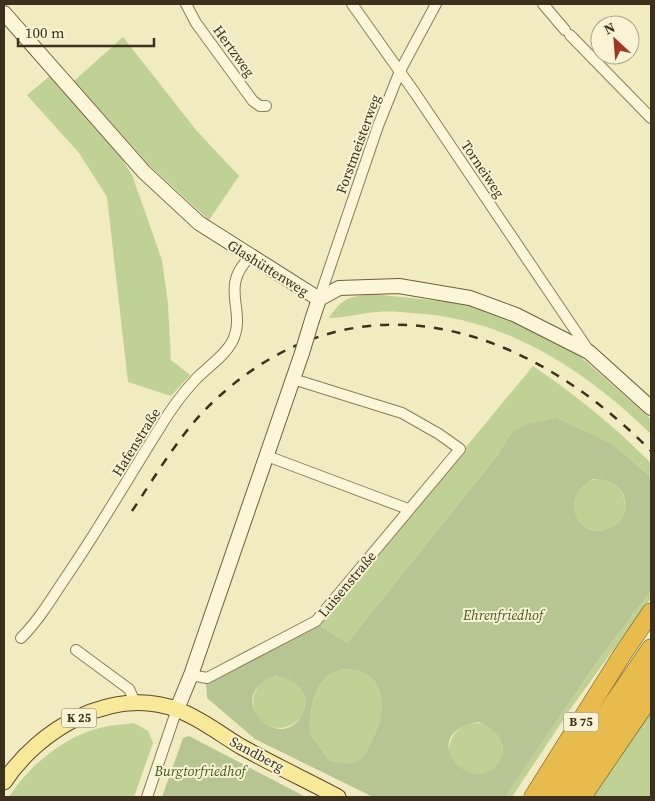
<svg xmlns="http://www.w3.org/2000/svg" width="655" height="801" viewBox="0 0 655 801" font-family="'Source Serif 4',serif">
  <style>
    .green { fill: #c0d195 }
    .cemetery { fill: #b7c595; fill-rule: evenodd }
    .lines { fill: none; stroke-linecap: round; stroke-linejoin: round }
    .street-casing { stroke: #8d7d58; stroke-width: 12 }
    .secondary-casing { stroke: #6f5e3b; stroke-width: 16 }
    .primary-casing { stroke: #5b492c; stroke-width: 17 }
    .highway-casing { stroke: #5b492c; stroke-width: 19 }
    .street { stroke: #fbf6d7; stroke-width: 10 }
    .secondary { stroke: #fbf6d7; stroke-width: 14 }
    .primary { stroke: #f7e998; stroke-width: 15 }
    .highway { stroke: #e7bc4d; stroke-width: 18 }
    .rail { stroke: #3c311d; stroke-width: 2.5; stroke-dasharray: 9 9; stroke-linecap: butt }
    .secondary-bridge-casing { stroke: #6f5e3b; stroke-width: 16; stroke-linecap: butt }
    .secondary-bridge { stroke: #fbf6d7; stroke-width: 14 }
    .labels { text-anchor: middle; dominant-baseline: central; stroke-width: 4; stroke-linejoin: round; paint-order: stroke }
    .shield { fill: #f8f3d3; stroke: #746b54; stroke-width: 1 }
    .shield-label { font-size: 12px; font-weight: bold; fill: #3c311d }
    .street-label { font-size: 14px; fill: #3c311d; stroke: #f8f3d3 }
    .park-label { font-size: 14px; font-style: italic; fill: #435a22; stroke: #f8f3d3 }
  </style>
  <rect width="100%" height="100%" fill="#f1ebc2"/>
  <g class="green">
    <path d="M123,37l73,93 43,46 -30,44 -59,-54 -76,-85z"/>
    <path d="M51,75l68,79 13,21 30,85 6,44 3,56 19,15 -19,21 -43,-14 -21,-185 -28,-44 -52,-58z"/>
    <path d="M373,294l94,10 33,11 74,36 77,68v15c-66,-64 -144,-116 -239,-121 -11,-1 -23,-2 -34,-1 -17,1 -32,6 -49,6 14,-21 20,-21 44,-24z"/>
    <path d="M533,366c43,29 81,60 118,97v14l-39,-33 -100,-12 -15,24 -150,187 -28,-18z"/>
    <circle cx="599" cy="505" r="26"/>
    <path d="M651,591v7l-82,113 -57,86h-7l96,-141z"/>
    <path d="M344,669c43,0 44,41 28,71 -3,6 -7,16 -13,20 -8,6 -21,2 -30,0l-19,-26c-1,-19 3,-48 19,-59 4,-3 10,-4 15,-6z"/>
    <circle cx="279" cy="702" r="26"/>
    <path d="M651,711v86h-61z"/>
    <path d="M134,723l14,8 5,12 -19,54h-125c19,-30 52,-58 87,-68 12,-4 26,-4 38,-6z"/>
    <circle cx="476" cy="750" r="27"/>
  </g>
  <g class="cemetery">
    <path d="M556,418l56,26 39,33v114l-50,65 -96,141h-132l-118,-58 -48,-41 -1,-17 113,-56 28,18 150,-187 15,-24 12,-7zM593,479c17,-1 35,9 32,30 -1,7 -6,15 -13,18 -32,18 -57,-30 -19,-48zM344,669c43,0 44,41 28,71 -3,6 -7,16 -13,20 -8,6 -21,2 -30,0l-19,-26c-1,-19 3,-48 19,-59 4,-3 10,-4 15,-6zM275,676c19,1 38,17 27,38 -21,43 -83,-18 -27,-38zM478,722c16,5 33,21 21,40 -27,39 -86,-28 -21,-40z"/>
    <path d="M189,736l117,61h-144l21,-59z"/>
  </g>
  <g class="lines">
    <defs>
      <g id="street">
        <path d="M186,4l10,19 57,78 7,5h6"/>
        <path d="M352,4l63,89 174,258"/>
        <path d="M543,4l22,26"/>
        <path d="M570,35l81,83"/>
        <path d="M319,299l59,-173 22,-55 36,-67"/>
        <path d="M267,456l141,53"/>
        <path d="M21,638c18,-18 31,-40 45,-61 33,-48 62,-99 93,-148 10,-17 23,-35 36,-49 12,-13 28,-22 37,-38 16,-31 -14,-54 18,-85"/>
        <path d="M76,650l53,39 6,13"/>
        <path d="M191,675l16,3 109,-57 144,-172 -21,-15 -37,-21 -109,-34"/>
        <path d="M147,797l30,-88"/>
      </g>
      <g id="secondary">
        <path d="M4,13l140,159 55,51 120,76"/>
        <path d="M319,299l20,-11 60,-2 71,12 46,17 73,37 62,56"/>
        <path d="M312,320l7,-21"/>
        <path d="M177,709l14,-34 111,-322"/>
      </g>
      <path id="primary" d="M4,782c35,-53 109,-97 174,-72 22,8 42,24 62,36 32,18 66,34 98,51"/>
      <g id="highway">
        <path d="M533,797l89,-142 29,-43"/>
        <path d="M549,797l102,-149"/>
        <path d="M566,797l85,-126"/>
        <path d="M582,797l69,-101"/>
      </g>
    </defs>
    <use href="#street" class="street-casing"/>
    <use href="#secondary" class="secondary-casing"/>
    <use href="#primary" class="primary-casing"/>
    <use href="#highway" class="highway-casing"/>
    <use href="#street" class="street"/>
    <use href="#secondary" class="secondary"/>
    <use href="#primary" class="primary"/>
    <use href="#highway" class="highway"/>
    <path class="rail" d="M132,511c25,-37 48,-78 81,-109 143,-135 314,-77 438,49"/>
    <defs>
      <path id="secondary-bridge" d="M302,353l10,-33"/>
    </defs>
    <use href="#secondary-bridge" class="secondary-bridge-casing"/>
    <use href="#secondary-bridge" class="secondary-bridge"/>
  </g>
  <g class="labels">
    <g class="shield">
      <rect x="61.5" y="708.5" width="35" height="19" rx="4"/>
      <rect x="563.5" y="712.5" width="35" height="19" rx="4"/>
    </g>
    <g class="shield-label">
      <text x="79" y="718">K 25</text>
      <text x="581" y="722">B 75</text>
    </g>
    <g class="street-label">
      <text transform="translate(234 51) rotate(54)">Hertzweg</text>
      <text transform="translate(358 144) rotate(-70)">Forstmeisterweg</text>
      <text transform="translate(483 169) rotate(56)">Torneiweg</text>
      <text transform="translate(268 268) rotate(32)">Glashüttenweg</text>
      <text transform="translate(136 442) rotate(-58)">Hafenstraße</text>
      <text transform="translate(347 584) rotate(-50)">Luisenstraße</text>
      <text transform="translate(257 754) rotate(28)">Sandberg</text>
    </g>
    <g class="park-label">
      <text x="503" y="615">Ehrenfriedhof</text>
      <text x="200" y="771">Burgtorfriedhof</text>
    </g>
  </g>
  <rect width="655" height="801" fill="none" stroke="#3c311d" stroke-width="10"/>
  <g transform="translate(615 40) rotate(334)"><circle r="24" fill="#f8f3d3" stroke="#ada58a"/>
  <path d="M0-4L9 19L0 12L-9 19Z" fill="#a13623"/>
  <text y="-8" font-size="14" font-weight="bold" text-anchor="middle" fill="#3c311d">N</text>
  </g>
  <path d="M18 38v8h136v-8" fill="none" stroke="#3c311d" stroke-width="2.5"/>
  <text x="25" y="38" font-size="15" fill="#3c311d" stroke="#f8f3d3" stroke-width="4" paint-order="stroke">100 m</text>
</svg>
